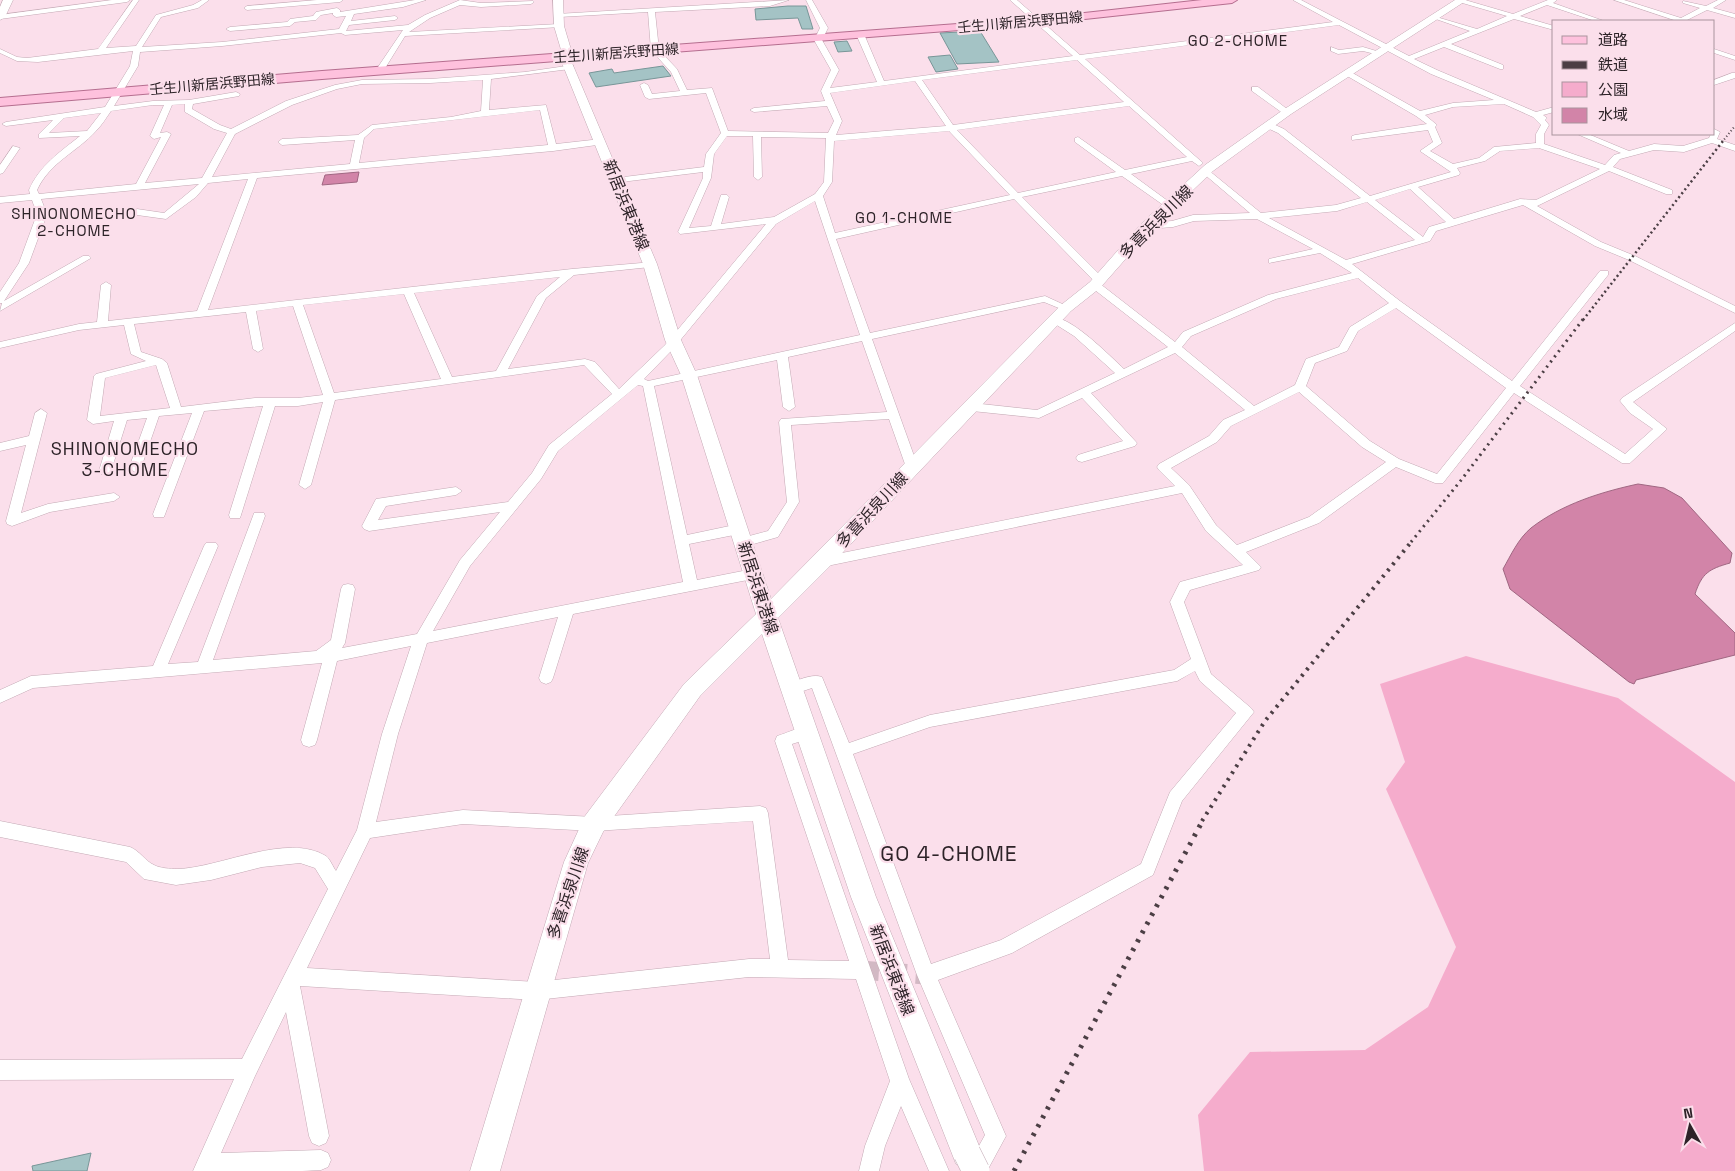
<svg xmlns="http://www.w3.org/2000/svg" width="1735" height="1171" viewBox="0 0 1735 1171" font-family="'Space Grotesk','Noto Sans JP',sans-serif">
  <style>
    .green { fill: #f5accc }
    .water { fill: #d284a8; stroke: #a06782 }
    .building { fill: #a4c3c5; stroke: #789698 }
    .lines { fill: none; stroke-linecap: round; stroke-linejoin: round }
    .street-tunnel { stroke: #d2b9c4; stroke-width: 19; stroke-dasharray: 19 9; stroke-linecap: butt }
    .street-casing { stroke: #c3a9b4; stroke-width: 1 }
    .secondary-casing { stroke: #c3a9b4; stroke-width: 1 }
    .primary-casing { stroke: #b56e8f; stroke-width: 2 }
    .street { fill: #fff; fill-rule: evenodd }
    .secondary { fill: #fff; fill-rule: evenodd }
    .primary { fill: #fec1dd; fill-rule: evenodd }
    .rail-far4 { stroke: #4b3e44; stroke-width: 2; stroke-dasharray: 1 2.5; stroke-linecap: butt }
    .rail-far3 { stroke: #4b3e44; stroke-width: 2.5; stroke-dasharray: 2 3; stroke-linecap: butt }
    .rail-far2 { stroke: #4b3e44; stroke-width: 3; stroke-dasharray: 2 4.5; stroke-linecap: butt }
    .rail-far1 { stroke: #4b3e44; stroke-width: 4; stroke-dasharray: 2.5 5.5; stroke-linecap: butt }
    .rail { stroke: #4b3e44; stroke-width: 5; stroke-dasharray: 3 7; stroke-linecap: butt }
    .secondary-bridge-casing { stroke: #c3a9b4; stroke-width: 28; stroke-linecap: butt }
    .secondary-bridge { stroke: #fff; stroke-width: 27 }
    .labels { text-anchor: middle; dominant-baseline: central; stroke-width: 4.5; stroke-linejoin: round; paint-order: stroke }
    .far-street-label { font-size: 14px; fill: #2d2328; stroke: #fbdfeb }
    .far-neighbourhood-label { font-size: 15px; letter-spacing: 1px; fill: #2d2328; stroke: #fbdfeb }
    .street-label { font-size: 16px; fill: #2d2328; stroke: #fbdfeb }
    .neighbourhood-label { font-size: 18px; letter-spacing: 1px; fill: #2d2328; stroke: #fbdfeb }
    .near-neighbourhood-label { font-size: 21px; letter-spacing: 1px; fill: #2d2328; stroke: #fbdfeb }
  </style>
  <rect width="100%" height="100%" fill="#fbdfeb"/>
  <path class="green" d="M1466,656l152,42 117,84v389h-531l-6,-56 52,-63 115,-2 63,-43 28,-60 -70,-158 19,-27 -25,-78z"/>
  <g class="water">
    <path d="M359,172l-2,10 -35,3 3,-10z"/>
    <path d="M1638,484l26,4 18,10 50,55 -2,10c-21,6 -28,10 -35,31l40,39v22l-99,25 -2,4 -5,-2 -119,-93 -7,-20c8,-14 15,-30 28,-41 31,-24 70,-36 107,-44z"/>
  </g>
  <g class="building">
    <path d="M788,6h18l7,23h-11l-4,-11 -42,2 -1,-11z"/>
    <path d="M980,31l19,31 -42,2 -17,-31z"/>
    <path d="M847,41l5,10 -14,1 -4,-10z"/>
    <path d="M950,55l8,14 -22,3 -8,-15z"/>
    <path d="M663,66l8,10 -75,11 -7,-14 23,-4 2,4z"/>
    <path d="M91,1153l-4,18h-54l-1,-5z"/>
  </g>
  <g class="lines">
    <path class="street-tunnel" d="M860,970l66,5"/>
    <defs>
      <g id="street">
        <path d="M112,0h18l-3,2 -127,17v-4z"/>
        <path d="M133,0h6l-33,48 30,-2 20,-31 37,-10 9,-5h7l-11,8 -37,9 -19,30 80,-5 117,-13 7,-13 -10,1 -3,-2v-2l-12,2 -5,5 -21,2 -5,4 -60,5 -4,-2 4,-2 57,-5 3,-3 23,-3 3,-4 21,-4 3,2v2l75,-12h11l-23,7 -49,7 -3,7 44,-5 3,2 -3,2 -46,5 -3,6 62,-6 17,-10 35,-15 21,3 52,-2 1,1 -3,2 -50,3 -21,-2 -30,13 -21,14 150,-8 4,2 -2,1 -156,9 -21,34 -4,2 -4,-2 27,-40 -58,5 -4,-2 -119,13 -82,6 -2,14 -24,40 39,-5 36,-1 47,-8 4,2 -1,2 -46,8 -1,5 28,16 11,4 55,-28 49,-16 27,-5 68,-1 95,-7 48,-7v4h-3l-79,10 -2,31 57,-5 10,39 45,-5 4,3 -1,2 -51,7 -296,27 -49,132 364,-41 81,-7 2,2 -5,3 -76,8 -28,23 -38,71 77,-10 10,3 24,27 46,-44 101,-121 -86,10 -2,-2 25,-54v-6l-90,11v-4l3,-1 88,-11 2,-13 15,-21 -15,-40 -57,6 -4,-2 -5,-12 4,-2 4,2 4,9 28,-3 -9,-19 -20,-22 -3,-38 -89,5 -3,-2 1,-1 232,-14 -19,6 -115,6 4,38 18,19 10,21 25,-2 16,43 100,2 6,-12 -7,-15 -73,6 -4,-2 4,-2 71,-7 -4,-10 10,-21 -17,-30 6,-12 -14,-28h6l16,28 -6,12 17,30 -9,18 47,-6 -21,-48 4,-2 4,2 20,47 189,-25 -63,-56h7l63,55 253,-33 -40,-22h8l108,56 61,-25 -37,-13v-2l44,13 30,-13 -48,-14 -1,-2h7l48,14 35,-14h9l-4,3 51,18h-9l-48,-16 -27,11 34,10v4l-40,-11 -63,25 52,21v4h-3l-56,-22 -30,12 23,11 99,42 18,-5v5l-11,3 4,3 -2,2 4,5 -5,9v10l61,21 9,-10 7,-2 -44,-19h11l41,17 25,-7 29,2 26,-8 2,-4h3v-5l6,3 -3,7 18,6v6l-23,-8 -28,9 -30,-2 -34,9 -7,8 59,23v4h-6l-57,-23 -72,35 64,36 34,14 100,50v7l-106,-53 -34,-14 -72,-41 -87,26 -6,10 -78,23 48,37 112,80 88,-110h8v4l-88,111 105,68 28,-25 -23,-16 -10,-12 2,-3 113,-75v8l-102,71 34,27 -37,34h-8l-108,-70 -71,90h-8l-39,-16 -77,56 -73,29 15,15 -2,3 -69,20 -6,12 27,72 40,34 3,4 -72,89 -29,74 -141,78 -74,27 68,156 -19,35h-22l20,-36 -68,-160 -105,-287 -21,7 -5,-2 -2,-4 2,-4c10,-4 26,-12 36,-8l27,66 81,-28 244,-45 17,-11 -21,-57 10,-20 63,-17 -37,-34 -24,-38 -360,74 -5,-2 -2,-3 2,-3 5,-2 353,-71 -16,-16 -2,-3 2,-3 50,-28 14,-16 22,-10 -70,-57 -84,40 46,50 -2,3 -53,16 -4,-1 -2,-3 2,-3 45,-14 -41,-43 -43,20 -67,-7 -6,-4 6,-4 65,7 78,-37 -41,-37 -22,-14 -1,-2 1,-2c17,-4 59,39 72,51l44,-22 -77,-60v-4l4,-1 -81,-83 -178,40 34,94 175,-37 26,12 -5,3 -22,-9 -172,37 46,128 -2,3 -4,1 -6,-4 -17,-48 -98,6 8,77 -21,35 -35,10 -5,-2 -2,-3 2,-3 30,-8 19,-29 -8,-80 2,-3 106,-7 -25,-71 -74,16 7,50 -6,4 -6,-4 -6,-47 -123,26 33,149 52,-11 5,2 2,3 -2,3 -5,2 -50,10 8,36 56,-11 5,1 2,4 -2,4 -185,36 -20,64 -2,4 -5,2 -5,-2 -2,-4 19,-61 -131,26 -29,91 -22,88 87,-12 131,7 166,-11 6,2 2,5 20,147 61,1 -74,-220 2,-5c11,-3 24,-11 34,-8l3,5 -3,5 -19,6 117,335 40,92h-20l-28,-65 -16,40 -6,25h-20l6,-25 25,-65 -34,-102 -107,-2 -213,23 -236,-14 29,150 -3,7 -7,3 -7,-3 -3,-7 -23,-124 -31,64 -34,77 100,-3 7,3 3,7 -3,7 -7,3 -19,1h-109l41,-92 -234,1v-20l242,-1 86,-170 -13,-21 -15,-5 -38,4 -51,13 -35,5 -32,-6 -18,-17 -126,-25v-16l130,26c10,4 15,14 24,18 5,3 17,4 23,4 43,-1 110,-37 149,-13 4,3 7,11 10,15l21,-41 25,-96 29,-88 -74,15 -20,79 -2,5 -6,2 -6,-2 -2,-5 21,-77 -289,25 -33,15v-13l31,-14 122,-10 51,-120 2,-3h10l2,3 -50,118 30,-2 55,-146 1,-3h10l1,3 -52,144 103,-9 15,-11 10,-51 2,-4 5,-1 5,1 2,4 -10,54 -3,5 75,-14 43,-74 40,-48 -131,19 -5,-2 -2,-3 14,-27 80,-12 6,4 -6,4 -70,11 -8,14 130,-18 24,-29 17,-28 63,-51 -28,-29 -249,35 -24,85 -6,4 -6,-4 24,-83 -25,4h-23l-34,109 -1,3h-10l-1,-3 34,-109 -59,5 -40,106h-10l-1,-3 39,-101 -33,3 -18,52 -6,4 -6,-4 18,-50 -20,2 -16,51 -6,4 -4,-1 -2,-3 15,-50 -21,3 -6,-4 7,-44 2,-2 50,-13 -15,-7 -7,-29 -45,5 -79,18v-6l79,-18 18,-2 4,-37 5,-3 5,3 -3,36 89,-10 51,-132 -40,4 -12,14 -30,22 -29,-4 -5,-3 5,-3 27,4 35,-29 -158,15 6,15 -18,49 -25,38 79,-45h6l2,2 -91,53 2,-8h-2v-11l19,-29 18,-49 -5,-14 -32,3v-6l30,-3 -1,-4c10,-24 31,-38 51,-54l-41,2v-4l14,-14 -47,6 -4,-2 4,-2 99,-15 25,-41 3,-15 -95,11 -21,-1 -17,-8v-4l17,8 10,1 71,-9zM1339,25l92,49 63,26 -41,3 -33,8 -71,-40 -7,2 74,43 11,8 -72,11 -3,1v4l76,-10 5,12 -13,9 31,21 -81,24 -86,-67 -13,-6h-6v4l13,6 83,65 -25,7 -75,8 -54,-44 -3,1v4l46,39 -57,2 -21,6 -25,2 -5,3 5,3 26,-2 21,-6 63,-2 56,30 -44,10v4l51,-10 32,20 -84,22 -85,37 -8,10 -76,-59 4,-1v-4l-81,-81 100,-21 47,33 5,-3 -2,-2 -41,-30 61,-13 7,5 4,-3 -118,-104zM1077,60l47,42 -171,23 -31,-45zM483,80l-2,31 -30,6 -79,8 -14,10 -76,4 -4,3 4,3 73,-5 -5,24 -138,13 23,-43 57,-29 45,-16 25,-5 68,-1zM915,81l31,45 -110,9 6,-14 -12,-28zM185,104v8l29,17 13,4 -25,45 -57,5 26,-49 -4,-2 -7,1 12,-28zM1504,104l29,13 8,8 -5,9v9l-42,4 -15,11 -26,6 -23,-13 12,-8 -7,-16 2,-2 -12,-10 28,-8zM153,105h11l-14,31 4,3 7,-2 -25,47 -97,10 -2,-4c13,-28 40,-38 59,-59 6,-6 10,-13 15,-20zM1129,106l58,51 -62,13 -47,-33 -3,1v4l41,30 -98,21 -61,-63zM540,110l8,35 -189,18 5,-25 10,-9zM101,113l-14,18 -38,2 15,-15zM949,131l61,64 -175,38 -12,-37 9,-14 2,-41zM727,136h26l1,41 4,3 4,-3 -1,-40 65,1 -2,44 -9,12 -41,23 -53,7 8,-27 -2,-2h-6l-10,31 -22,2 22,-50 3,-24zM1539,148l61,21 -64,31 -16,-1 -66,20 -36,-32 41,-12 1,-2 -3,-5 28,-7 15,-10zM1410,189l36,33 -17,5 -6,10 -48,-37zM815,201l45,134 -212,46 -4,-2 29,-30 103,-125zM1367,202l48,38 -69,20 -77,-42 68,-7zM560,277l-23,19 -41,75 -44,6 -38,-84zM1358,278l31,25 -39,24 -11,20 -33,12 -11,26 -41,21 -72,-59 9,-11 85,-37zM404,294l37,85 -107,14 -31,-88zM293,306l30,89 -25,3h-43l-74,9 -14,-44 -5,-4 -21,-7 -7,-28 112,-12 7,37 5,3 5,-3 -7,-38zM1396,308l110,80 -69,86 -38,-15 -29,-18 -64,-55 9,-23 32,-12 11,-20zM156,365l14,43 -70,8 5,-38zM638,385l5,1 40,196 -250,49 37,-65 71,-87 17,-28zM1299,392l63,55 24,15 -77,55 -72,28 -21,-20 -27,-40 -18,-17 46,-26 14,-16zM1195,671l5,10 36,32 -66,79 -29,72 -140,76 -70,24 -78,-210 77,-27 247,-46zM753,821l17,138h-21l-213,23 -229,-14 63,-130 93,-14 131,7z"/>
        <path d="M317,0h26l-3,2 -93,8 -3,-2 3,-2z"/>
        <path d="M1614,0h10l57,18 19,-10 -17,-5v-2l23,5 12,-6h8l-13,8 22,6v4l-28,-8 -22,11h-8z"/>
        <path d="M1331,47l8,3 24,-3 20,6 -4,2 -16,-4 -25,3 -7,-3z"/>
        <path d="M1714,49l21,7v4l-21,-7z"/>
        <path d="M1732,73h3v5l-21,7v-5z"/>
        <path d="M1252,87h6l33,25 -7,2 -32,-23z"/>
        <path d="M13,146l7,2 -17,25 -3,1v-9z"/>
        <path d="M41,409l6,4 -26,100 27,-9 66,-11 6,4 -6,4 -64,11 -38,14 -5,-2 -1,-3 20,-76 -26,6v-8l29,-7 6,-23z"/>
      </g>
      <g id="secondary">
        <path d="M3,0h10l-8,17 -5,3v-13z"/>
        <path d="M553,0h10l1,26 8,27v10l85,201 24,76 16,35 74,224 290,-294 29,-23 52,-59 63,-58 78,-55 172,-110h12l-176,114 -78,57 -61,58 -52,59 -29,23 -242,256 -51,51 98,279 106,256 -4,11 -11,4 -11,-4 -105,-267 -89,-263 -62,62 -97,136 -15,31 -88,308h-30l94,-309 21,-46 99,-132 72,-70 -75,-239 -16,-35 -22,-76 -81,-201v-10l-8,-27z"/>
      </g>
      <path id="primary" d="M1202,0h35l-5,3 -193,21 -717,55 -322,27v-8l322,-27 717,-53z"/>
    </defs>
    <use href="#street" class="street-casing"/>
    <use href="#secondary" class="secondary-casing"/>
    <use href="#primary" class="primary-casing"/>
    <use href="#street" class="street"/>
    <use href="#secondary" class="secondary"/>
    <use href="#primary" class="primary"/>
    <path class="rail-far4" d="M1722,142l13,-16"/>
    <path class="rail-far3" d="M1583,320l140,-179"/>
    <path class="rail-far2" d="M1411,542l51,-63 122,-161"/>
    <path class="rail-far1" d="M1202,821l63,-100 147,-180"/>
    <path class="rail" d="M1014,1171l189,-351"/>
    <defs>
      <path id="secondary-bridge" d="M967,1153l9,18"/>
    </defs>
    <use href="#secondary-bridge" class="secondary-bridge-casing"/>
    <use href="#secondary-bridge" class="secondary-bridge"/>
  </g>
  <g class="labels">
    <g class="far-street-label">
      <text transform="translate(1020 22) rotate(-5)">壬生川新居浜野田線</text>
      <text transform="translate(616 53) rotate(-4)">壬生川新居浜野田線</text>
      <text transform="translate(212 84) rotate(-5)">壬生川新居浜野田線</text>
    </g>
    <g class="far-neighbourhood-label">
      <text x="1238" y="40">GO 2-CHOME</text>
      <text x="74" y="213">SHINONOMECHO<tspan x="74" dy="17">2-CHOME</tspan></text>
      <text x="904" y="217">GO 1-CHOME</text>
    </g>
    <g class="street-label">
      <text transform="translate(626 205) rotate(68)">新居浜東港線</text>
      <text transform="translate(1156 222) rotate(-45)">多喜浜泉川線</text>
      <text transform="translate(872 510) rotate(-47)">多喜浜泉川線</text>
      <text transform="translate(758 588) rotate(72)">新居浜東港線</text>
      <text transform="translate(568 893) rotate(-71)">多喜浜泉川線</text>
      <text transform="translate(892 970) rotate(69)">新居浜東港線</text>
    </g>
    <g class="neighbourhood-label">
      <text x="125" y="448">SHINONOMECHO<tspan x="125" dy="21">3-CHOME</tspan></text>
    </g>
    <g class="near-neighbourhood-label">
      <text x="949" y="853">GO 4-CHOME</text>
    </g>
  </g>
  <rect x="1552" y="20" width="162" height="115" fill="#fbdfeb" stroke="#a9949d"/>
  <rect x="1562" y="36" width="25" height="8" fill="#fec1dd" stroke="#a9949d"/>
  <text x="1598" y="45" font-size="15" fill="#2d2328">道路</text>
  <rect x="1562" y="61" width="25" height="8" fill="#4b3e44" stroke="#a9949d"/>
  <text x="1598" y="70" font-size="15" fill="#2d2328">鉄道</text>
  <rect x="1562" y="82" width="25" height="15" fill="#f5accc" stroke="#a9949d"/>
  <text x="1598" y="95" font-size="15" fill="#2d2328">公園</text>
  <rect x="1562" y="108" width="25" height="15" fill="#d284a8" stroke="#a9949d"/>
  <text x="1598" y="120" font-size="15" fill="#2d2328">水域</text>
  <g transform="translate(1690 1126) rotate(352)" stroke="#fbdfeb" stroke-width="4" paint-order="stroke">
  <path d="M0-4L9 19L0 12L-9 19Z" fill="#2d2328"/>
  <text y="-8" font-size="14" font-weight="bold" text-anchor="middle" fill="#2d2328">N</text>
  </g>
</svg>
